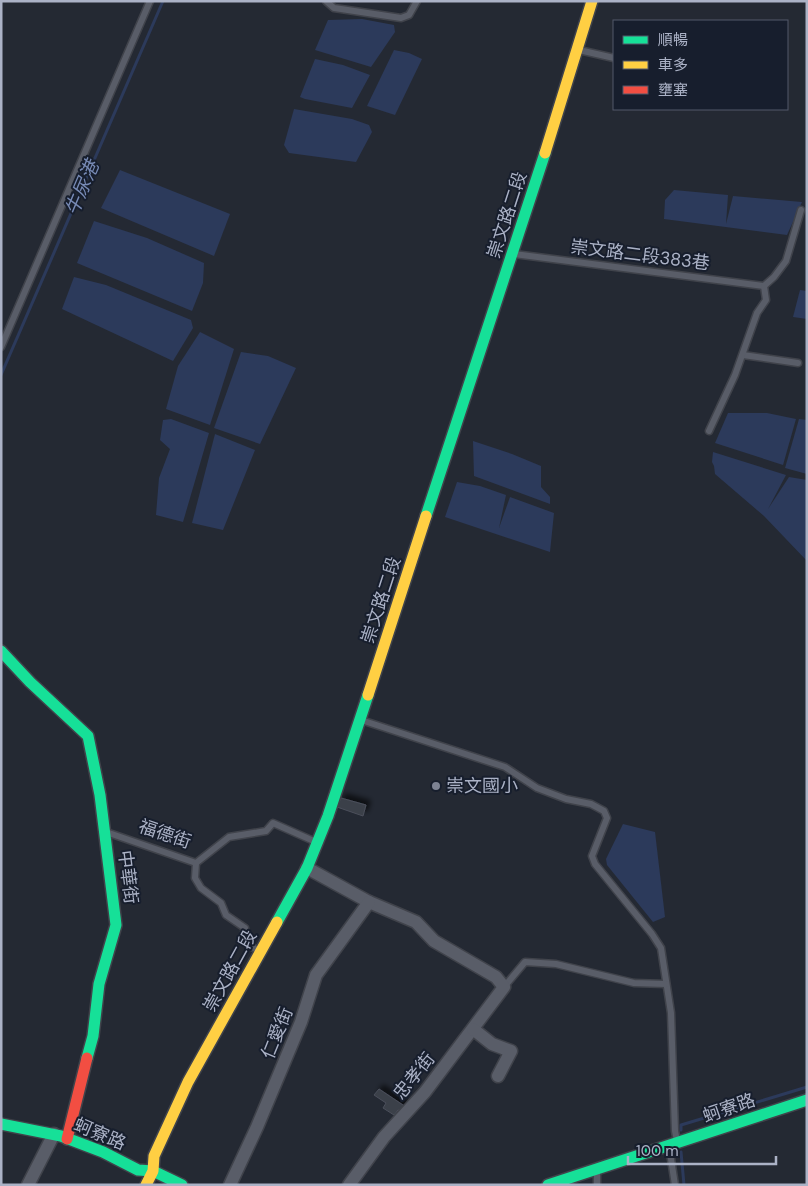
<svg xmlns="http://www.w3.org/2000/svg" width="808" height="1186" viewBox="0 0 808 1186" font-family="'DM Sans','Noto Sans TC',sans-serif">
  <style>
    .water { fill: #2c3a5b }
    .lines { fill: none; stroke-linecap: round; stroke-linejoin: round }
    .stream { stroke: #2c3a5b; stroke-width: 3 }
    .building { fill: #3b4049; stroke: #4b4f5b; filter: url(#shadow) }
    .lane-casing { stroke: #40434b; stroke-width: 9 }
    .street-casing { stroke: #40434b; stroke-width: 15 }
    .fast-casing { stroke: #40434b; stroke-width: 14 }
    .slow-casing { stroke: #40434b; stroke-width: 14 }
    .jam-casing { stroke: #40434b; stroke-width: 14 }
    .lane { stroke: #595d68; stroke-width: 6 }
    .street { stroke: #595d68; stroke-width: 12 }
    .fast { stroke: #16e098; stroke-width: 11 }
    .slow { stroke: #ffcf43; stroke-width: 11 }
    .jam { stroke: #f24e42; stroke-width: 11 }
    .poi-dot { fill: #7c8293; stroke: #171e2d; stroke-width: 2 }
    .labels { text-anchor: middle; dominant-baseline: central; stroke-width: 4; stroke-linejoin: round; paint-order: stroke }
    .street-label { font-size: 18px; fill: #abb2c6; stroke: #171e2d }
    .poi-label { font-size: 18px; fill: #abb2c6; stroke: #171e2d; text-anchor: start }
    .water-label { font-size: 19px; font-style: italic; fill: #788bb6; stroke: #171e2d }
  </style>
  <defs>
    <filter id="shadow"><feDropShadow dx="4.5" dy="-4.5" stdDeviation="2.5" flood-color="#0009"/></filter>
  </defs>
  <rect width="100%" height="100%" fill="#242933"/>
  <g class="water">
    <path d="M362,19l32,6 1,7 -24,35 -56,-17 13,-30z"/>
    <path d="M394,50l15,3 13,6 -27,56 -28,-9z"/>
    <path d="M315,59l28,6 27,10 -18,33 -47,-9 -5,-2z"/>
    <path d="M294,109l58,10 17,6 3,7 -16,30 -67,-9 -5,-8z"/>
    <path d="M120,170l110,44 -16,42 -113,-48z"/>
    <path d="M674,190l54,5 -2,29 7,-28 69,6 -15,33 -123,-16 1,-19z"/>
    <path d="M94,221l53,17 57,25 -1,20 -11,28 -115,-48z"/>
    <path d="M74,277l32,8 85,35 2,8 -20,33 -111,-52z"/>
    <path d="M800,290l7,1v28l-14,-2z"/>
    <path d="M200,332l34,17 -24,76 -44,-16 12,-43z"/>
    <path d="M241,352l27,4 28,12 -36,76 -46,-16z"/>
    <path d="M728,413h39l29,6 -13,46 -68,-22z"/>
    <path d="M171,419l38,14 -26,89 -27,-7 3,-37 11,-29 -10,-9 3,-20z"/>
    <path d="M799,419l8,1v54l-22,-6z"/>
    <path d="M215,434l40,16 -32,80 -31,-7z"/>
    <path d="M473,441l39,13 29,12v21l9,10v7l-76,-28z"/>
    <path d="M713,452l73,23 -18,34 21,-32 18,3v81l-43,-45 -49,-42 -1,-8 -2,-4z"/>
    <path d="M457,482l23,4 26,9 -7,33 11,-31 44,16 -4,39 -105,-35z"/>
    <path d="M623,824l32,8 10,85 -12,5 -46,-57 -1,-6z"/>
  </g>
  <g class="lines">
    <g class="stream">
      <path d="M1,375l162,-374"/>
      <path d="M681,1130v-5l126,-38"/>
      <path d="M681,1152l3,33"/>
    </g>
  </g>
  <g class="building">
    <path d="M341,798l25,7 -3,11 -26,-9z"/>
    <path d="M379,1089l27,18 -3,4 -5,-1 -4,5 -11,-7 3,-5 -12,-8z"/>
  </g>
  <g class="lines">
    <defs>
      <g id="lane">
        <path d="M326,1l8,7 7,1 60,9 8,-3 8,-14"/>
        <path d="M579,50l35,8"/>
        <path d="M514,254l250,32"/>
        <path d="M1,347l149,-346"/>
        <path d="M743,355l55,8"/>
        <path d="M709,431l26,-56 22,-62 9,-13 -2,-14 10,-9 12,-16 15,-51"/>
        <path d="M361,720l144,47 32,21 29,11 25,5 13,7 3,7 -15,38 3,8 57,70 9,14 10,65 4,118 2,10"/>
        <path d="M106,832l90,31 33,-26 37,-6 7,-8 43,19"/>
        <path d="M196,863l-1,15 6,10 20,15 5,12 19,13 -3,13 17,10"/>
        <path d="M504,987l21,-25 31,2 78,19 32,1"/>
        <path d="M669,1146l6,39"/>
        <path d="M597,1171v14"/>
      </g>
      <g id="street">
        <path d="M307,868l62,34 47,20 18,19 62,36 8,10 -79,105 -41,45 -35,48"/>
        <path d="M473,1029l19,15 19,7 -13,25"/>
        <path d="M28,1185l26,-51"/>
        <path d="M230,1185l27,-58 44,-105 15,-47 53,-73"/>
      </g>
      <g id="fast">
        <path d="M426,516l119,-363"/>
        <path d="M1,651l29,31 58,54 12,59 16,130 -17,59 -6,52 -6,22"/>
        <path d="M277,922l30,-54 21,-52 40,-121"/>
        <path d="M1,1124l60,12 42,16 35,18 15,1 29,14"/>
        <path d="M548,1185l259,-85"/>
      </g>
      <g id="slow">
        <path d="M545,153l47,-152"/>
        <path d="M368,695l58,-179"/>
        <path d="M146,1185l7,-14 1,-15 34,-74 89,-160"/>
      </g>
      <path id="jam" d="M67,1139l20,-81"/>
    </defs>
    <use href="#lane" class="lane-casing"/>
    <use href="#street" class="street-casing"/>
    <use href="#fast" class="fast-casing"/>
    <use href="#slow" class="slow-casing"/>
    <use href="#jam" class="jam-casing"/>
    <use href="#lane" class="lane"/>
    <use href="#street" class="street"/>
    <use href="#fast" class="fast"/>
    <use href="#slow" class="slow"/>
    <use href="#jam" class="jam"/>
  </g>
  <circle class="poi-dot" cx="436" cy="786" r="5"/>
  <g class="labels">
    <g class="street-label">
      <text transform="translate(507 215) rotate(-72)">崇文路二段</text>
      <text transform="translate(640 255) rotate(7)">崇文路二段383巷</text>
      <text transform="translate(381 600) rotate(-72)">崇文路二段</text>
      <text transform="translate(165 834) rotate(19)">福德街</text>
      <text transform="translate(128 877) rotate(83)">中華街</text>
      <text transform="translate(230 971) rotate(-61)">崇文路二段</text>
      <text transform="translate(277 1033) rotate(-68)">仁愛街</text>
      <text transform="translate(414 1076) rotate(-51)">忠孝街</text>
      <text transform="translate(729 1108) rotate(-19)">蚵寮路</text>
      <text transform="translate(100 1134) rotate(23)">蚵寮路</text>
    </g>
    <g class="poi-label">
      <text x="446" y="786">崇文國小</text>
    </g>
    <g class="water-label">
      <text transform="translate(82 188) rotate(-67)">牛尿港</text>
    </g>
  </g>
  <rect width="808" height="1186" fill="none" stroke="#abb2c6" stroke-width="5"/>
  <rect x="613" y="20" width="175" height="90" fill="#171e2d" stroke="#52596a"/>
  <rect x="623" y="36" width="25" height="8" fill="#16e098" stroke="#52596a"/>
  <text x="658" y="45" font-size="15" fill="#abb2c6">順暢</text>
  <rect x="623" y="61" width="25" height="8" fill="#ffcf43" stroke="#52596a"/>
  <text x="658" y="70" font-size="15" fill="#abb2c6">車多</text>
  <rect x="623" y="86" width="25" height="8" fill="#f24e42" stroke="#52596a"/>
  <text x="658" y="95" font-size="15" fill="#abb2c6">壅塞</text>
  <path d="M628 1156v8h148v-8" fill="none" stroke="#abb2c6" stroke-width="2.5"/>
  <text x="636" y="1156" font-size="15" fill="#abb2c6" stroke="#171e2d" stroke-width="4" paint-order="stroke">100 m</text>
</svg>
